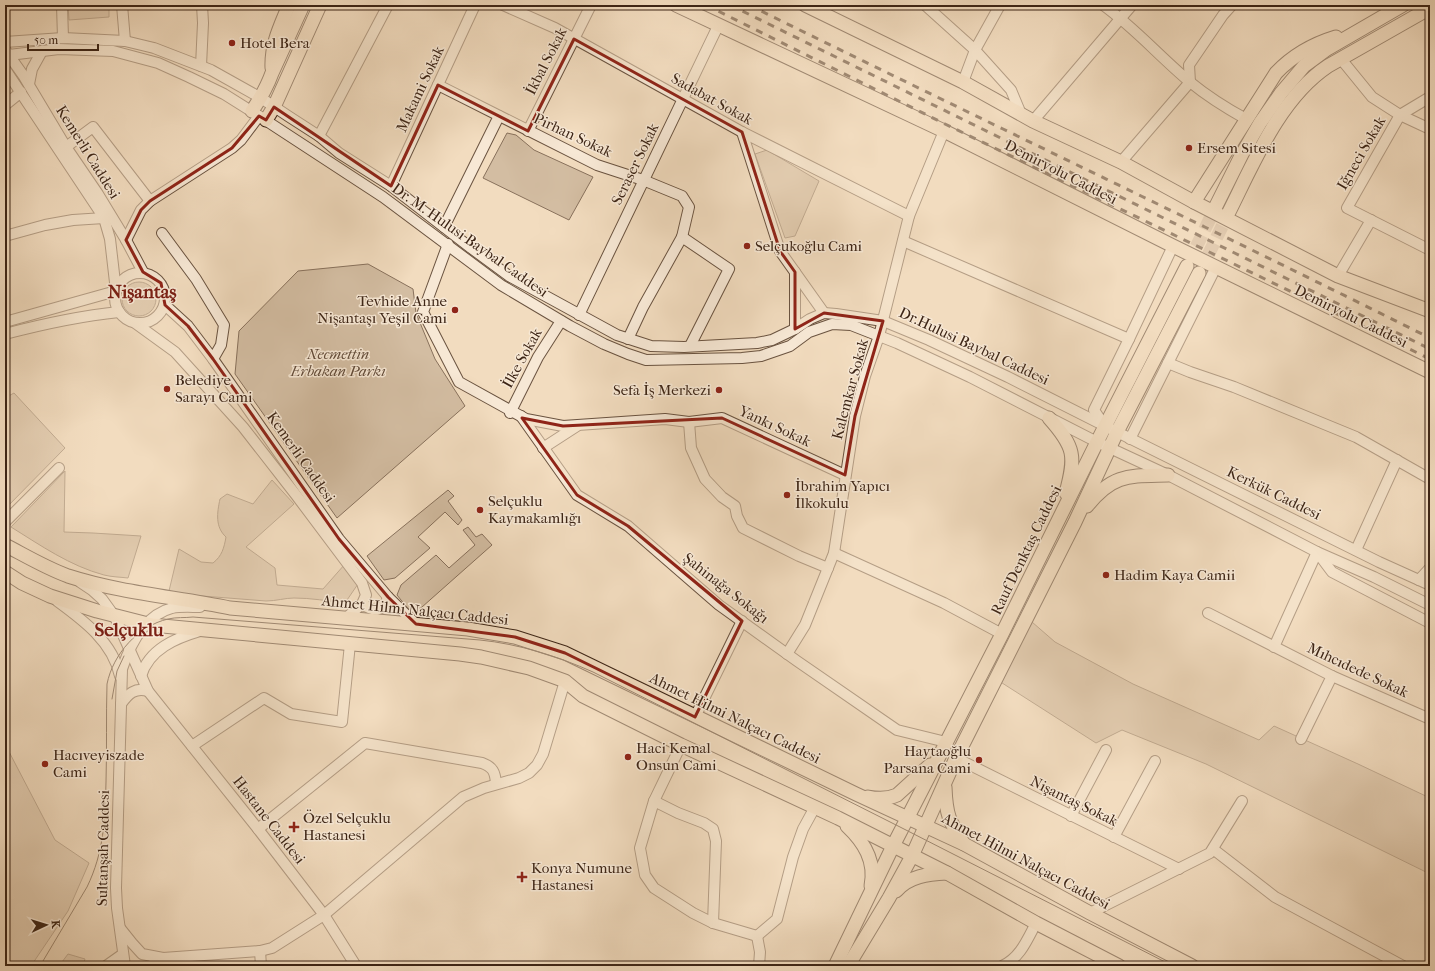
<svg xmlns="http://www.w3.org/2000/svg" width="1435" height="971" viewBox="0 0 1435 971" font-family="'IM FELL French Canon',serif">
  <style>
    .green { fill: #d3bda2; stroke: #88715c }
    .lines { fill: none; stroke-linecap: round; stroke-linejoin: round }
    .major-tunnel { stroke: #ceb79d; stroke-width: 13; stroke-dasharray: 13 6; stroke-linecap: butt }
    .minor-casing { stroke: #6a5340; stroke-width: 12 }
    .major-casing { stroke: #3d2516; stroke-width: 15 }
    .minor { stroke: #f7e8d5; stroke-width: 10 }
    .major { stroke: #f2dcbf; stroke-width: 13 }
    .tram { stroke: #3d2516; stroke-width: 1 }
    .rail { stroke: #3d2516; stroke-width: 3; stroke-dasharray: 7 7; stroke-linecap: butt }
    .marked { fill: none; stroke: #8f2418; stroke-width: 3; stroke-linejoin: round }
    .poi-dot { fill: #8f2418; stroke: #f7e8d5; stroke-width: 1.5 }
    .labels { text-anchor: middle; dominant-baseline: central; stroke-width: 3; stroke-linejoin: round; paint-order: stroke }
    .poi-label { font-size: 15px; fill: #3d2516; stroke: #f7e8d5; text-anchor: start }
    .street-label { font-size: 15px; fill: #3d2516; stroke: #f7e8d5 }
    .park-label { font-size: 15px; font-style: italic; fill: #624b39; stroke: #f7e8d5 }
    .district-label { font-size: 19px; font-weight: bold; fill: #7a1f14; stroke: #f7e8d5 }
  </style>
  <rect width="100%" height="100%" fill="#f2dcbf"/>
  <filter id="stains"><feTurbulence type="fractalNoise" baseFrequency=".005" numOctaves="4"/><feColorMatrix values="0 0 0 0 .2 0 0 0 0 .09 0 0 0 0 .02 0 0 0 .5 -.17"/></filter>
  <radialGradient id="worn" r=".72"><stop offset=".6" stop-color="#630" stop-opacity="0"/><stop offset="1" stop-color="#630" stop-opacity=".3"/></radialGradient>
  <g class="green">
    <path d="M68,5h41v12l-40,3z"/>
    <path d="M507,133l9,2 18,15 59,27 -24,43 -86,-42z"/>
    <path d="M767,150l52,31 -24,55 -10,2 -30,-84z"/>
    <path d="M368,264l45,25 3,24 19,46 30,47 -128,112 -102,-144 4,-43 59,-60z"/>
    <circle cx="139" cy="299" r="17"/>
    <path d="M14,393l51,55 -60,61v-111z"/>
    <path d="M65,471l-1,61 29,1 48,3 -13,42c-8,-1 -16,-1 -24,-3 -34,-9 -64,-30 -93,-48z"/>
    <path d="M272,480l22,24 -48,43 29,21 2,17 46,4 22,-25 15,17 -15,22c-17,-2 -34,-5 -51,-5 -9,0 -18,3 -28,3l-89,-7 -8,-3 10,-42 22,13 12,1c9,-7 11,-15 13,-26 -11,-10 -9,-24 -6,-38l7,-5 26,10z"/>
    <path d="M448,490l6,6 -6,5 14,19 -4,5 -13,-13 -27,25 12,11 -35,30 -11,2 -17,-24z"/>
    <path d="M468,527l8,10 6,-3 10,11 -79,70 -16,-20 4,-10 35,-30 13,13 26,-23 -12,-15z"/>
    <path d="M1032,622l23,20 78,42 126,56 15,-14 84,38 72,34v76l-224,-110 -84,-34 -26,13 -97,-62z"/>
    <path d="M5,744l50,96 34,23 -21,48 -37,55h-26z"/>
    <path d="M68,954l17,5 -2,7h-24z"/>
  </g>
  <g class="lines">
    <g class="major-tunnel">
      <path d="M1188,264l28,-58"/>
      <path d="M1200,272l29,-60"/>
    </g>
    <defs>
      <g id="minor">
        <path d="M62,5l1,33"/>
        <path d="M122,5l3,36"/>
        <path d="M503,5l52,23 187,104 167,84"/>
        <path d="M925,5l50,45 36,40 10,24"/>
        <path d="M1103,5c32,23 57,52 87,77 17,14 36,26 56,37"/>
        <path d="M5,42l58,-4 62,3 29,7 57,22 50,28 27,18 31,20 20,17 52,33 80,62 38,28 108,59 34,11 33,1 73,-4 15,-3 23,-11 15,-10 14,-6 12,1 47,7 46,19 79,37 97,49 274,136 51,23"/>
        <path d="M6,51l17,24 43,72 32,47 28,46 17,32"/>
        <path d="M9,55l50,-6 54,2 45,12 31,14 35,17 35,22 124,81 118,88 69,41 34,18 24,10 18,6 96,-2 19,-2 29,-10 19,-14 23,-8 19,1 46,18 73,34 127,65 71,33 149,77 57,25 56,28"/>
        <path d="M1341,59l31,38 28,18 30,14"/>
        <path d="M201,66l2,-43 -1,-18"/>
        <path d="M5,69l99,149 6,21 6,52"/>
        <path d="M963,82l12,-32 25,-45"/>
        <path d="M29,84l3,-15 10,-18"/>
        <path d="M438,85l159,80 46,15 39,16 7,11 -7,30"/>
        <path d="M1430,97l-30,18 -53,93 83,42"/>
        <path d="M5,105l16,-13"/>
        <path d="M1033,121l99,-116"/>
        <path d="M528,131l63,-126"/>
        <path d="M742,132l38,119 44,62"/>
        <path d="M319,136l69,-131"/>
        <path d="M66,147l27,-20 57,74"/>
        <path d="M1121,162l69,-80 -1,-17 34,-50 9,-10"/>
        <path d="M391,186l84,-181"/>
        <path d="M444,227l55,-111"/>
        <path d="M162,233l34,46 28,46 -3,20 -8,14"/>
        <path d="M5,236l40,-11 28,-5 31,-2"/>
        <path d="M126,240l15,-30 9,-9 82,-53 9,-8 18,-24"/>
        <path d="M903,241l226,98"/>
        <path d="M448,244l-25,68 36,70 67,37 37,7 102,-7 24,3 33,-4 123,57"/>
        <path d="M795,272v57"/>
        <circle cx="140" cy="298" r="25"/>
        <path d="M1338,276l33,-56"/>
        <path d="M165,305l23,21 25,33 126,180 49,58 28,27"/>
        <path d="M579,315l139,-289"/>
        <path d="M5,322l111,-31"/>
        <path d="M135,323l40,29 68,75 53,68 66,88 4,12 -4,9 -17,15"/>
        <path d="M5,334c38,-10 75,-18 114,-22"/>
        <path d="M628,339l15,-32 39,-70 47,32 -39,77"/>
        <path d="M1168,363l22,9 44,15 122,50 74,42"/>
        <path d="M510,413l28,-56 23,-36"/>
        <path d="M521,416l56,79 51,31 91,79 78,56 100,69 49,12"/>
        <path d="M689,422l2,26 14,31 17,18 13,9 2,10 6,12 56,28 29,12"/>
        <path d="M1104,425l-10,-15 35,-71 44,-93"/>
        <path d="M1130,439l86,-172"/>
        <path d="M543,448l34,-22"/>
        <path d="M5,522l54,-54"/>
        <path d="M1356,550l41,-90"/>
        <path d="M834,553l110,50 58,31"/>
        <path d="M1419,580l11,-12"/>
        <path d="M80,582l12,8 10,9 13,18 33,74 110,138 66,86 32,51"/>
        <path d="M57,601c26,19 56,41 63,75"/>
        <path d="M362,604c12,8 21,9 26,-7"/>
        <path d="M1208,613l124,63 98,43"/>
        <path d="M1274,647l43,-95 15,20 98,51"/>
        <path d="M787,654l18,-29 29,-72 21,-137 10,-40 14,-40 30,-120 35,-85"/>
        <path d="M141,676c8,-27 35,-38 59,-45"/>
        <path d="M121,704c7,-10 14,-17 27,-13"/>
        <path d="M695,717l47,-96"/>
        <path d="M1301,739l31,-63"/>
        <path d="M681,745l-27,56 -14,47 5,27 9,13 39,25 20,10 44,13"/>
        <path d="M192,746l72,-48 27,16 51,8 8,-78"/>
        <path d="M956,758l223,111"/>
        <path d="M654,801l24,12 26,10 9,6 3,12 -3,82"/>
        <path d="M1071,816l35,-66"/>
        <path d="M258,829l107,-86 117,20c11,4 13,9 14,20"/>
        <path d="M1114,837l41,-76"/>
        <path d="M1213,849l62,48 128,69"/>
        <path d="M1090,913l120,-60 32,-52"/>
        <path d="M120,928l12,15 10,11 21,4 97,-7 12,-3 52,-33 139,-118 21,-9 35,-10 10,-5 8,-8 6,-11 22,-73"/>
        <path d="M757,936l20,-17 16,-62 10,-28 12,-22"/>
        <path d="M757,936l3,16 -1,14"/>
        <path d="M260,951l1,15"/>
        <path d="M106,966l17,-12"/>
        <path d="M125,966l-8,-58 -1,-20 6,-219c8,-24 23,-54 50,-61 9,-2 19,-1 28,-1"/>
        <path d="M150,966l13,-8"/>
        <path d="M1002,966c18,-8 25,-26 34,-43"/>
      </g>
      <g id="major">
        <path d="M676,5l268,126 229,115 257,126"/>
        <path d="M805,5l158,77 70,39 88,41 73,40 144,74 92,35"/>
        <path d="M272,68c-1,-24 8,-41 17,-63"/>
        <path d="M252,111c8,-12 15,-24 20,-38l31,-68"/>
        <path d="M266,120l8,-13 46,-102"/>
        <path d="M1194,202l82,-129c17,-18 37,-29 60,-36"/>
        <path d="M1216,206l26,-52 18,-31 21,-30 23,-27 23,-17 76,-44"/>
        <path d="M1229,212c25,-50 51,-114 99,-146l102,-58"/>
        <path d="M1049,418c26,29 27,38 17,75"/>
        <path d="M1087,506c26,-33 43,-30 81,-31"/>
        <path d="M5,545c21,11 41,23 63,31 53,17 108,21 162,32l238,21 47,8 50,16 291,141 108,50 126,69 102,53"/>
        <path d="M5,572l17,11 28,13 47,15 55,14 308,29 21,3 48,11 36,13 18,15 98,49 157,73 109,55 89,50 83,43"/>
        <path d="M945,787c1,28 4,34 19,57"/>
        <path d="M868,797c10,2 20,2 29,-2l33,-30"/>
        <path d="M847,826c17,16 29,35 24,60"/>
        <path d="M896,891c13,-15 32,-17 51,-18"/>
        <path d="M835,966l58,-120 109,-212 95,-192 90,-176"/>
        <path d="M848,966l41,-68 23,-42 44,-98 119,-236 42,-90 82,-159"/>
      </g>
    </defs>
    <use href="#minor" class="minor-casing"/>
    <use href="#major" class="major-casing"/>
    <use href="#minor" class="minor"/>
    <use href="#major" class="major"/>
    <g class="tram">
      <path d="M112,699l5,-28 7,-15"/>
      <path d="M40,966l47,-79c17,-35 18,-67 19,-105 1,-33 0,-66 1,-98 6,-30 31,-58 61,-65 8,-2 17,-1 25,-2l287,23c39,4 77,16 113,32l309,156 271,138"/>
    </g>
    <g class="rail">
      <path d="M706,5l239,119 485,235"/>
      <path d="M730,5l700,344"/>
      <path d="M749,5c227,112 455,220 681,333"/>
    </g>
  </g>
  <path d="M0 0H1435V971H0ZM574,39l168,93 38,119 15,21v57l29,-16 59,8 -28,95 -10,59 -123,-57 -159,8 -41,-8 55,77 51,31 114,95 -47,96 -130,-64 -50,-16 -99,-13 -28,-27 -49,-58 -126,-180 -25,-33 -23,-21 -4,-22 -18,-11 -17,-32 15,-30 9,-9 82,-53 27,-32 7,4 8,-13 117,79 47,-101 90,46z" fill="#f2dcbf" fill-opacity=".55" fill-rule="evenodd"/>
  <path class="marked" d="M574,39l168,93 38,119 15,21v57l29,-16 59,8 -28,95 -10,59 -123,-57 -159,8 -41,-8 55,77 51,31 114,95 -47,96 -130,-64 -50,-16 -99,-13 -28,-27 -49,-58 -126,-180 -25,-33 -23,-21 -4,-22 -18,-11 -17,-32 15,-30 9,-9 82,-53 27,-32 7,4 8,-13 117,79 47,-101 90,46z"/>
  <g class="poi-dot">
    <circle cx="232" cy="43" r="4"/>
    <circle cx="1189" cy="148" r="4"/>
    <circle cx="747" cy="246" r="4"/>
    <circle cx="455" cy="310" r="4"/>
    <circle cx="167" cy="389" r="4"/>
    <circle cx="719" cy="390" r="4"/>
    <circle cx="787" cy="495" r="4"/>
    <circle cx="480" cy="510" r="4"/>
    <circle cx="1106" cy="575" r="4"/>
    <circle cx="628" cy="757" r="4"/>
    <circle cx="979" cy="760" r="4"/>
    <circle cx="45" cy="764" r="4"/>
    <path d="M292 821h4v4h4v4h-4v4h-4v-4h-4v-4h4z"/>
    <path d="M520 871h4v4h4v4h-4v4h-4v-4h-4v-4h4z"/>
  </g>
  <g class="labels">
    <g class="poi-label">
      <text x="240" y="43">Hotel Bera</text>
      <text x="1197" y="148">Ersem Sitesi</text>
      <text x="755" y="246">Selçukoğlu Cami</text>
      <text x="447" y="301" text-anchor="end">Tevhide Anne<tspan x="447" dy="17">Nişantaşı Yeşil Cami</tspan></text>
      <text x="175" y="380">Belediye<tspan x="175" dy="17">Sarayı Cami</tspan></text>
      <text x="711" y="390" text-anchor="end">Sefa İş Merkezi</text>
      <text x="795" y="486">İbrahim Yapıcı<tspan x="795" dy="17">İlkokulu</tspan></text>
      <text x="488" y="501">Selçuklu<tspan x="488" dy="17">Kaymakamlığı</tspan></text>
      <text x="1114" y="575">Hadim Kaya Camii</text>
      <text x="636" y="748">Haci Kemal<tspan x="636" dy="17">Onsun Cami</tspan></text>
      <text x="971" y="751" text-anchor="end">Haytaoğlu<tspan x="971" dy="17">Parsana Cami</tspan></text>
      <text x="53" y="755">Hacıveyiszade<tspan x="53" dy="17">Cami</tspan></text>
      <text x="303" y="818">Özel Selçuklu<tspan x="303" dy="17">Hastanesi</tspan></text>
      <text x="531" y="868">Konya Numune<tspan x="531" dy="17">Hastanesi</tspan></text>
    </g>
    <g class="street-label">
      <text transform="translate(546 61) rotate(-63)">İkbal Sokak</text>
      <text transform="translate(420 89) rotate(-65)">Makami Sokak</text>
      <text transform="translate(712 99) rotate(29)">Sadabat Sokak</text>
      <text transform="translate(573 135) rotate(25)">Pirhan Sokak</text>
      <text transform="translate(88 152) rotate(58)">Kemerli Caddesi</text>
      <text transform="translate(1361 153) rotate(-60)">Iğneci Sokak</text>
      <text transform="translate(635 164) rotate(-64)">Seraser Sokak</text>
      <text transform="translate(1061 172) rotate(27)">Demiryolu Caddesi</text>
      <text transform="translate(470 240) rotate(35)">Dr. M. Hulusi Baybal Caddesi</text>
      <text transform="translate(1351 316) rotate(26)">Demiryolu Caddesi</text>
      <text transform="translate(974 346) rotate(25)">Dr.Hulusi Baybal Caddesi</text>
      <text transform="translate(522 358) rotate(-61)">İlke Sokak</text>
      <text transform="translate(850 389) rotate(-75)">Kalemkar Sokak</text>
      <text transform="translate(775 426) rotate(25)">Yankı Sokak</text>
      <text transform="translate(301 457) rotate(55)">Kemerli Caddesi</text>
      <text transform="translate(1274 493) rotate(26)">Kerkük Caddesi</text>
      <text transform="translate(1026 550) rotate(-64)">Rauf Denktaş Caddesi</text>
      <text transform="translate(726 588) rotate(38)">Şahinağa Sokağı</text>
      <text transform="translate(415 610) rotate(6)">Ahmet Hilmi Nalçacı Caddesi</text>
      <text transform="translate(1358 670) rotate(25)">Mıhcıdede Sokak</text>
      <text transform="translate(735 718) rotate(26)">Ahmet Hilmi Nalçacı Caddesi</text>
      <text transform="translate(1074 801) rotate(26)">Nişantaş Sokak</text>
      <text transform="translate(269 820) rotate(52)">Hastane Caddesi</text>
      <text transform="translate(103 848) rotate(-89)">Sultanşah Caddesi</text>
      <text transform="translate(1026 861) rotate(28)">Ahmet Hilmi Nalçacı Caddesi</text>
    </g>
    <g class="park-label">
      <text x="338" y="354">Necmettin<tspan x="338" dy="17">Erbakan Parkı</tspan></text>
    </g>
    <g class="district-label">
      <text x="142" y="292">Nişantaş</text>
      <text x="129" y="630">Selçuklu</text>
    </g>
  </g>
  <rect width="1435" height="971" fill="none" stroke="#f2dcbf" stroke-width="20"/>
  <rect x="6" y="6" width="1423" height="959" fill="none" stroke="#3d2516" stroke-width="2"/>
  <rect x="10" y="10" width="1415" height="951" fill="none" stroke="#3d2516"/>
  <g transform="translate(46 925) rotate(86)" stroke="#f7e8d5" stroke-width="3" paint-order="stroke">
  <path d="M0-3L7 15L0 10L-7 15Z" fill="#3d2516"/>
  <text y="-6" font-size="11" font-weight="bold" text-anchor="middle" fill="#3d2516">K</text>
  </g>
  <path d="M28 44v6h70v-6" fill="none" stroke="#3d2516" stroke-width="2"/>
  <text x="34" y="44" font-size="12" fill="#3d2516" stroke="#f7e8d5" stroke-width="3" paint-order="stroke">50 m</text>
  <rect width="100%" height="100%" filter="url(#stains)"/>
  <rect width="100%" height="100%" fill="url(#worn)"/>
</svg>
